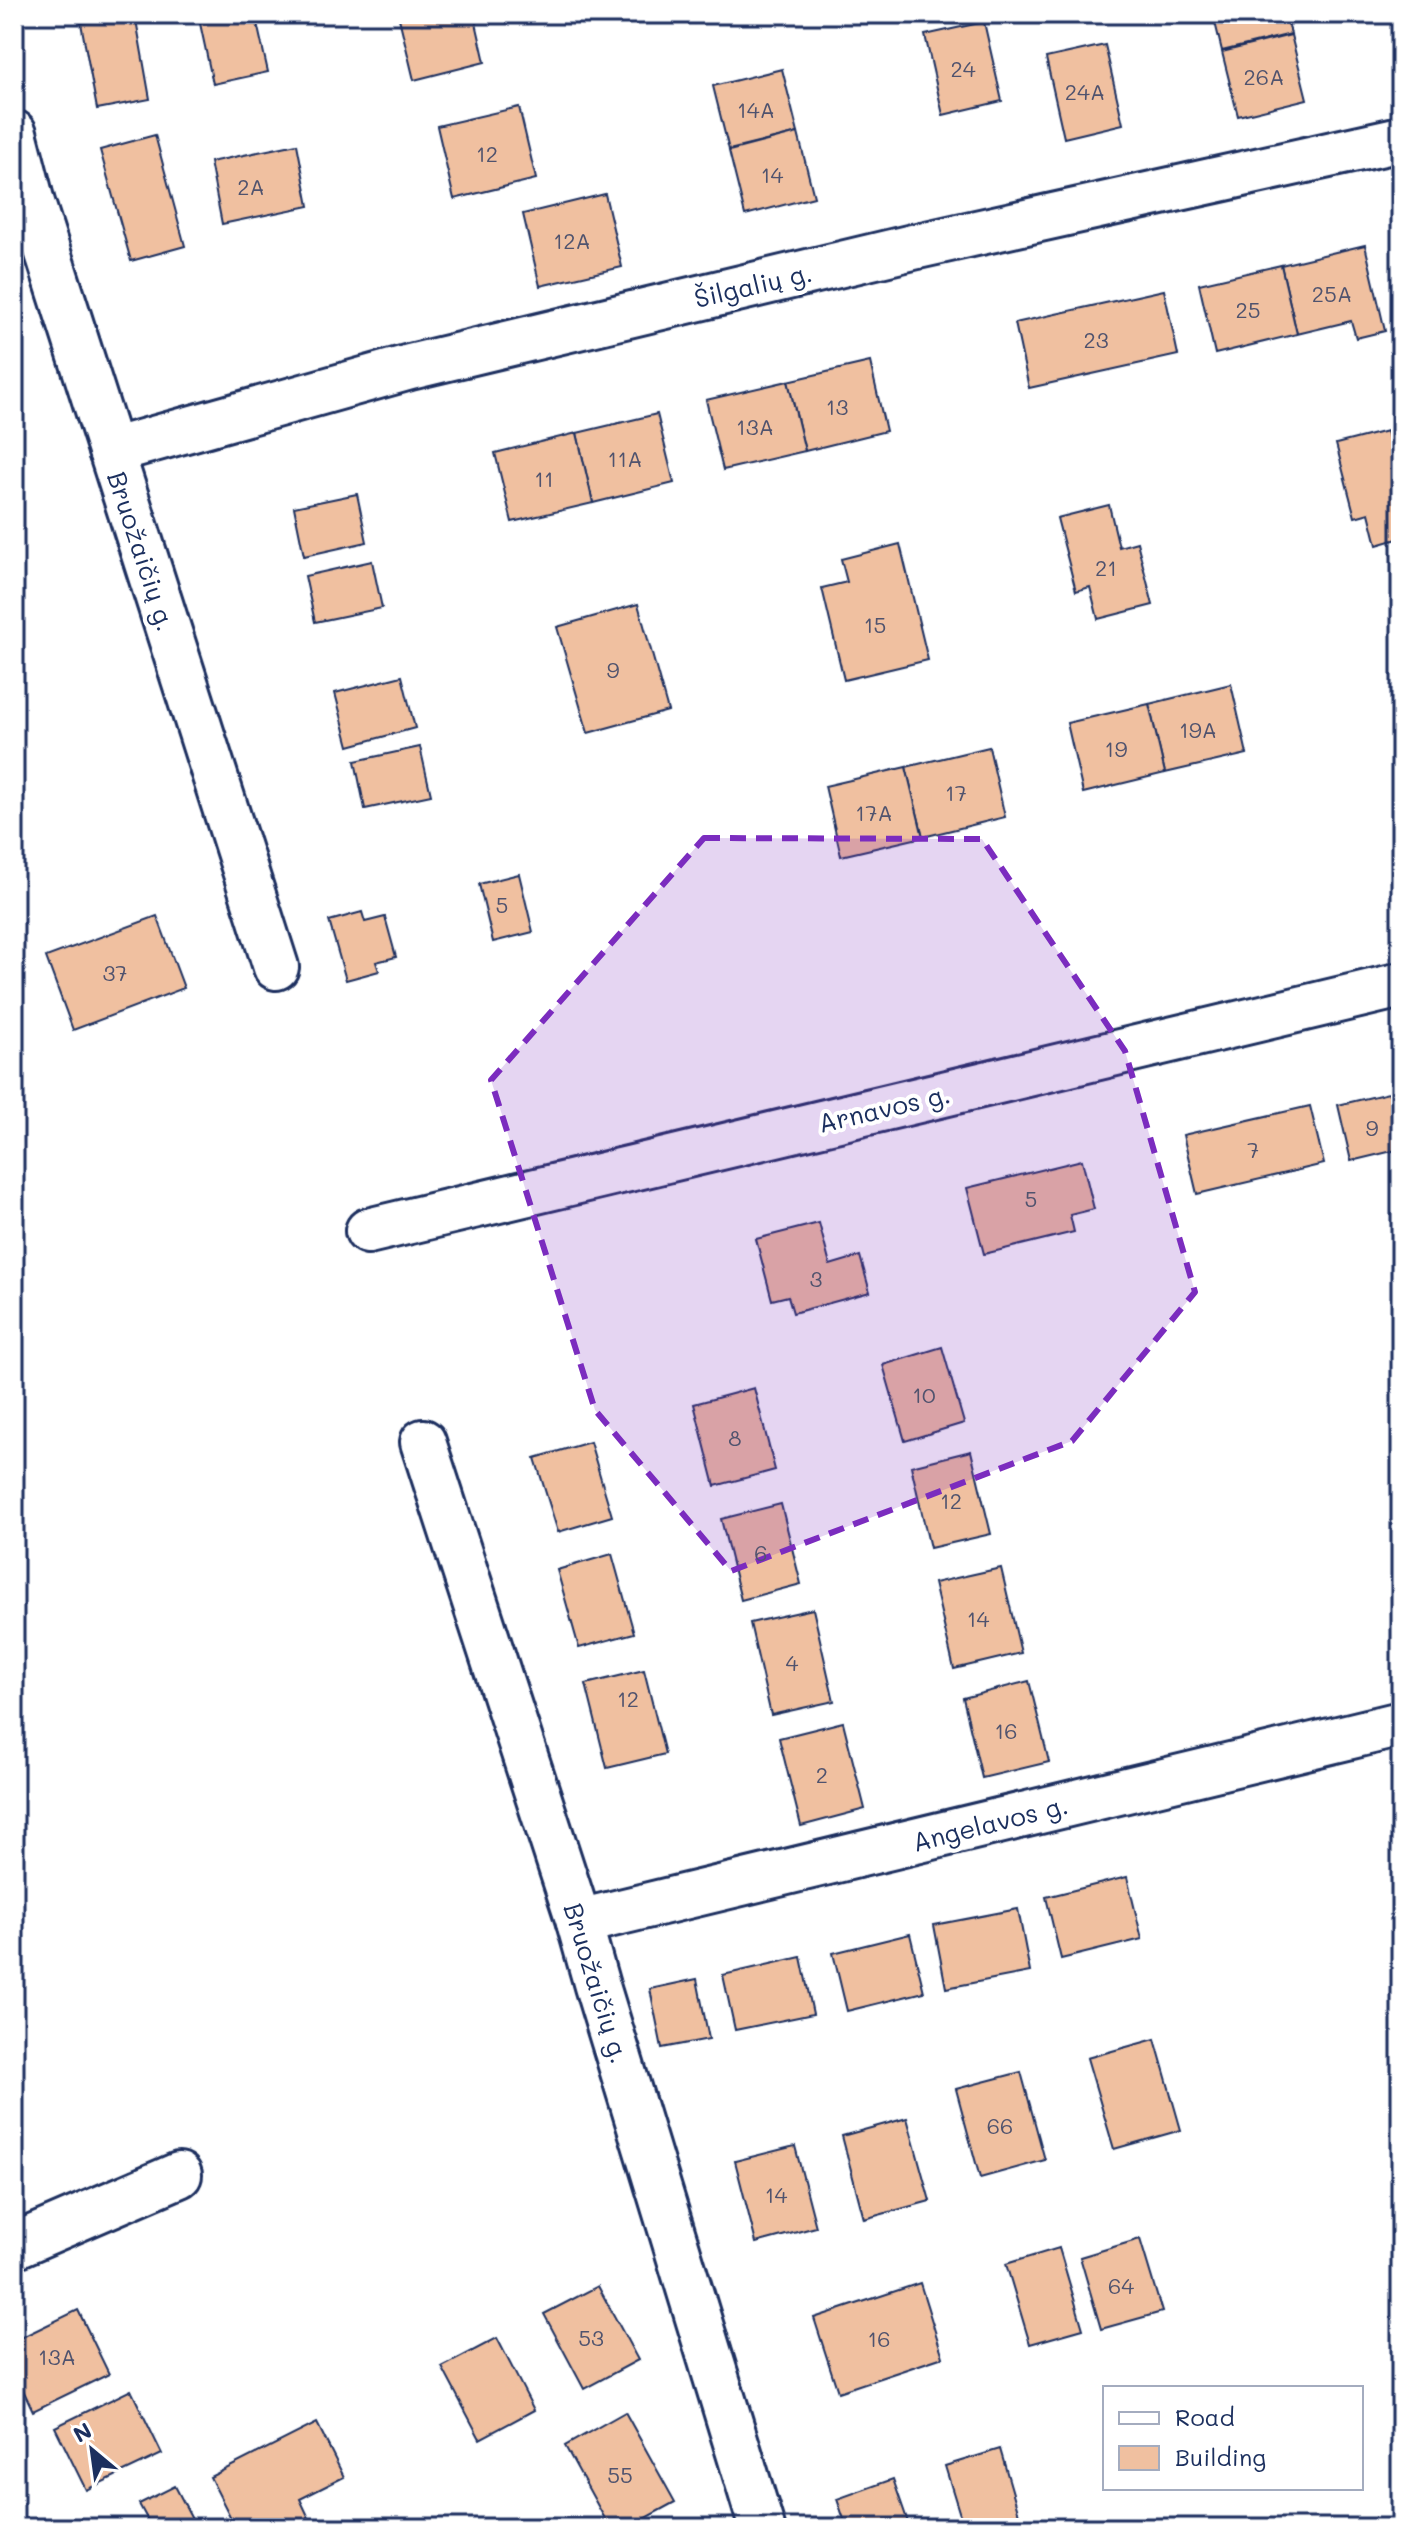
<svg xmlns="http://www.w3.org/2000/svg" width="1415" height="2542" viewBox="0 0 1415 2542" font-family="Mali,sans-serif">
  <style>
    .building { fill: #f0c0a0; stroke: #1b2f5e; stroke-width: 2 }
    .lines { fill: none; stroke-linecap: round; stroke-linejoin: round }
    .minor-casing { stroke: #1b2f5e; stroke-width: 50 }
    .minor { stroke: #fff; stroke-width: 44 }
    .marked { fill: #7b2cbf; fill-opacity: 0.2; stroke: #7b2cbf; stroke-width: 6; stroke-dasharray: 16 10; stroke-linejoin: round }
    .labels { text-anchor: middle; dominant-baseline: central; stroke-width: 8; stroke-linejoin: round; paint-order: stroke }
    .number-label { font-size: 22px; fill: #50536e }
    .street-label { font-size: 26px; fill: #1b2f5e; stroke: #fff }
  </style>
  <rect width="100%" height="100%" fill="#fff"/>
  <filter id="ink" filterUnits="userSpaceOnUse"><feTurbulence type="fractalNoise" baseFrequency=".0125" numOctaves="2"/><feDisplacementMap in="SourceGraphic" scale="16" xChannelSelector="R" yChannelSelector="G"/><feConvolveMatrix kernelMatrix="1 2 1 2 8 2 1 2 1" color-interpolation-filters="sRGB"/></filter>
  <g filter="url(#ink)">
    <g class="building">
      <path d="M135,14l15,85 -53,10 -16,-86z"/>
      <path d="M198,14h57l13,58 -55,12z"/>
      <path d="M398,14h76l11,48 -71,18z"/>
      <path d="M692,14h43l-40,9z"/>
      <path d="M1213,14h73l5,20 -69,17z"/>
      <path d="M984,22l18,79 -59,14 -18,-80z"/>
      <path d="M1291,35l16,64 -69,17 -16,-64z"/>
      <path d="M1105,45l18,79 -59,14 -18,-80z"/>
      <path d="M782,69l16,64 -69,17 -16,-64z"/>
      <path d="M519,107l17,72 -82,20 -17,-73z"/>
      <path d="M798,133l16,64 -69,18 -16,-64z"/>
      <path d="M155,135l30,111 -54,15 -31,-111z"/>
      <path d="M297,144l12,62 -87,18 -12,-62z"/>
      <path d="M605,194l17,73 -82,19 -17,-72z"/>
      <path d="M1365,245l20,86 -29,7 -5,-17 -54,13 -16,-69z"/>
      <path d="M1281,265l16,69 -82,20 -16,-70z"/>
      <path d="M1164,290l14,65 -149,33 -14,-65z"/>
      <path d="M870,362l16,69 -81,20 -17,-70z"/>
      <path d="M788,381l17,70 -82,19 -17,-70z"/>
      <path d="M657,414l17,69 -81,20 -16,-70z"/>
      <path d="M1387,431l11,41 3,-1v67l-24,7 -8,-32 -14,4 -19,-73z"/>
      <path d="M577,433l16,70 -81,19 -17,-69z"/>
      <path d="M357,494l10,48 -63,14 -10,-49z"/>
      <path d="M1109,505l10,42 18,-5 16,63 -55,14 -8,-32 -14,4 -19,-73z"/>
      <path d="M900,544l28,116 -84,20 -22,-92 25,-6 -6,-23z"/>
      <path d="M372,561l10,47 -67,14 -10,-46z"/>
      <path d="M638,604l30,107 -80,22 -31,-106z"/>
      <path d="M402,676l13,52 -66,18 -14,-53z"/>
      <path d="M1231,684l16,70 -82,19 -16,-69z"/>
      <path d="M1149,704l16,69 -82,20 -16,-70z"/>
      <path d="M420,747l11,48 -66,14 -10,-48z"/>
      <path d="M989,747l16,70 -82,20 -17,-70z"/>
      <path d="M906,767l17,70 -82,19 -16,-70z"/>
      <path d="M519,874l14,58 -40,10 -14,-58z"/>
      <path d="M362,912l3,10 20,-5 11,40 -20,5 3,9 -33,9 -17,-59z"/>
      <path d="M157,916l27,72 -111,42 -27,-73z"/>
      <path d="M1401,1090v59l-50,12 -13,-56z"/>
      <path d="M1310,1106l14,58 -127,30 -14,-59z"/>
      <path d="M1082,1160l12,49 -24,6 4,17 -90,22 -17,-66z"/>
      <path d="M819,1223l11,42 30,-9 10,36 -77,21 -5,-17 -16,4 -16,-61z"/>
      <path d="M942,1347l22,76 -59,18 -22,-76z"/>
      <path d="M754,1388l21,82 -60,16 -21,-82z"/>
      <path d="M590,1442l22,74 -54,16 -23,-74z"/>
      <path d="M971,1451l20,83 -61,14 -19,-82z"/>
      <path d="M781,1504l20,80 -60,16 -20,-81z"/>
      <path d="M612,1554l22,79 -55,15 -22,-78z"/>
      <path d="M1001,1568l20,85 -67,16 -20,-86z"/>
      <path d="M813,1609l21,92 -63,14 -21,-92z"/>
      <path d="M644,1670l21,84 -58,14 -21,-84z"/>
      <path d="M1029,1681l20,81 -67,16 -19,-80z"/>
      <path d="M843,1722l22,87 -64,17 -22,-88z"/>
      <path d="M1127,1877l15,62 -81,20 -15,-62z"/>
      <path d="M1018,1909l12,63 -84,16 -12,-63z"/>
      <path d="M910,1934l14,58 -77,19 -14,-58z"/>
      <path d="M801,1957l12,57 -78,16 -12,-55z"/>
      <path d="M697,1979l12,60 -47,9 -12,-59z"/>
      <path d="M1155,2039l26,91 -67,19 -27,-91z"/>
      <path d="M1021,2072l24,88 -65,18 -24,-89z"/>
      <path d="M907,2118l23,83 -66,18 -22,-83z"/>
      <path d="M795,2146l21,81 -60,16 -21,-82z"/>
      <path d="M1140,2239l22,73 -61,17 -21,-72z"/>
      <path d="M1059,2248l24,81 -53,15 -24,-80z"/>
      <path d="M920,2283l23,74 -105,35 -24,-74z"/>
      <path d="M598,2286l40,74 -54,29 -40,-75z"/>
      <path d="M78,2310l31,64 -76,37 -19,-40v-30z"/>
      <path d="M497,2338l37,72 -54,29 -38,-72z"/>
      <path d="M131,2390l31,64 -76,36 -31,-63z"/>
      <path d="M625,2412l50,90 -48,26h-17l-45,-82z"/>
      <path d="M317,2423l27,54 -44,22 9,19 -21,10h-52l-26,-51z"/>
      <path d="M1000,2449l21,72 -24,7h-33l-19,-62z"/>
      <path d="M893,2479l17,49h-63l-10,-29z"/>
      <path d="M175,2486l22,42h-45l-13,-24z"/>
    </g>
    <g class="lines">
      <defs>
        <g id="minor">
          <path d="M14,133l18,70 244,764"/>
          <path d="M111,451l299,-84 503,-120 488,-108"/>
          <path d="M368,1231l1033,-246"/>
          <path d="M423,1442l156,480 18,64 165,542"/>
          <path d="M579,1922l822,-198"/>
          <path d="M14,2246l165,-71"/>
        </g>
      </defs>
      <use href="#minor" class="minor-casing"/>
      <use href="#minor" class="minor"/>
    </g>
  </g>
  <path class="marked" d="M704,838l278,1 143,212 70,241 -123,149 -341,130 -136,-161 -104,-330z"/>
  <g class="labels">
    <g class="number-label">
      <text x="963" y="68">24</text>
      <text x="1264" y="76">26A</text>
      <text x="1085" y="91">24A</text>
      <text x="756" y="109">14A</text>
      <text x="487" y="153">12</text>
      <text x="772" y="174">14</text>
      <text x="251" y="186">2A</text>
      <text x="572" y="240">12A</text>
      <text x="1332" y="293">25A</text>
      <text x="1248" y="309">25</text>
      <text x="1096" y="339">23</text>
      <text x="837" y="406">13</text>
      <text x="755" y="426">13A</text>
      <text x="625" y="458">11A</text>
      <text x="544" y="478">11</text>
      <text x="1106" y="567">21</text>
      <text x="875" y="624">15</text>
      <text x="613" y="669">9</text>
      <text x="1198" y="729">19A</text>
      <text x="1116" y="748">19</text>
      <text x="956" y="792">17</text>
      <text x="874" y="812">17A</text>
      <text x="502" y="904">5</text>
      <text x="115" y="972">37</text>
      <text x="1372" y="1127">9</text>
      <text x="1253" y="1149">7</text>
      <text x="1031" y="1198">5</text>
      <text x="816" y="1278">3</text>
      <text x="924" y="1394">10</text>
      <text x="735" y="1437">8</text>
      <text x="951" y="1500">12</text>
      <text x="761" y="1552">6</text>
      <text x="978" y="1618">14</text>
      <text x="792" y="1662">4</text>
      <text x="628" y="1698">12</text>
      <text x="1006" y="1730">16</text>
      <text x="822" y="1774">2</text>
      <text x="1000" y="2125">66</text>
      <text x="776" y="2194">14</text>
      <text x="1121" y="2285">64</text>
      <text x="591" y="2337">53</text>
      <text x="879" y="2338">16</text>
      <text x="57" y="2356">13A</text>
      <text x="620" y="2474">55</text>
    </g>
    <g class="street-label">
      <text transform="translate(753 285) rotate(-13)">Šilgalių g.</text>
      <text transform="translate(142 551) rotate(72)">Bruožaičių g.</text>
      <text transform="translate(884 1108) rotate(-13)">Arnavos g.</text>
      <text transform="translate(990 1823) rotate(-14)">Angelavos g.</text>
      <text transform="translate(597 1983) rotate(73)">Bruožaičių g.</text>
    </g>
  </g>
  <rect width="1415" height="2542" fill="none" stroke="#fff" stroke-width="48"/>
  <rect x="24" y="24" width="1367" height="2494" fill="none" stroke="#1b2f5e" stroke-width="3" filter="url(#ink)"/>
  <rect x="1103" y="2386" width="260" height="104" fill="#ffffff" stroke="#a4acbf" stroke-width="2"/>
  <rect x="1119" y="2412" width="40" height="12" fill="#ffffff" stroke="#a4acbf" stroke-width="2"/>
  <text x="1175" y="2426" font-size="24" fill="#1b2f5e">Road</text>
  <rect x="1119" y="2446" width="40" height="24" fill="#f0c0a0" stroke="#a4acbf" stroke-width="2"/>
  <text x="1175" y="2466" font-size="24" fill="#1b2f5e">Building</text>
  <g transform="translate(92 2450) rotate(331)" stroke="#ffffff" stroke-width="6" paint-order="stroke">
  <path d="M0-6L14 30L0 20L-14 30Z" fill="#1b2f5e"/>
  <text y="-12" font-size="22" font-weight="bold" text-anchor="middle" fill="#1b2f5e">N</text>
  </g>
</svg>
